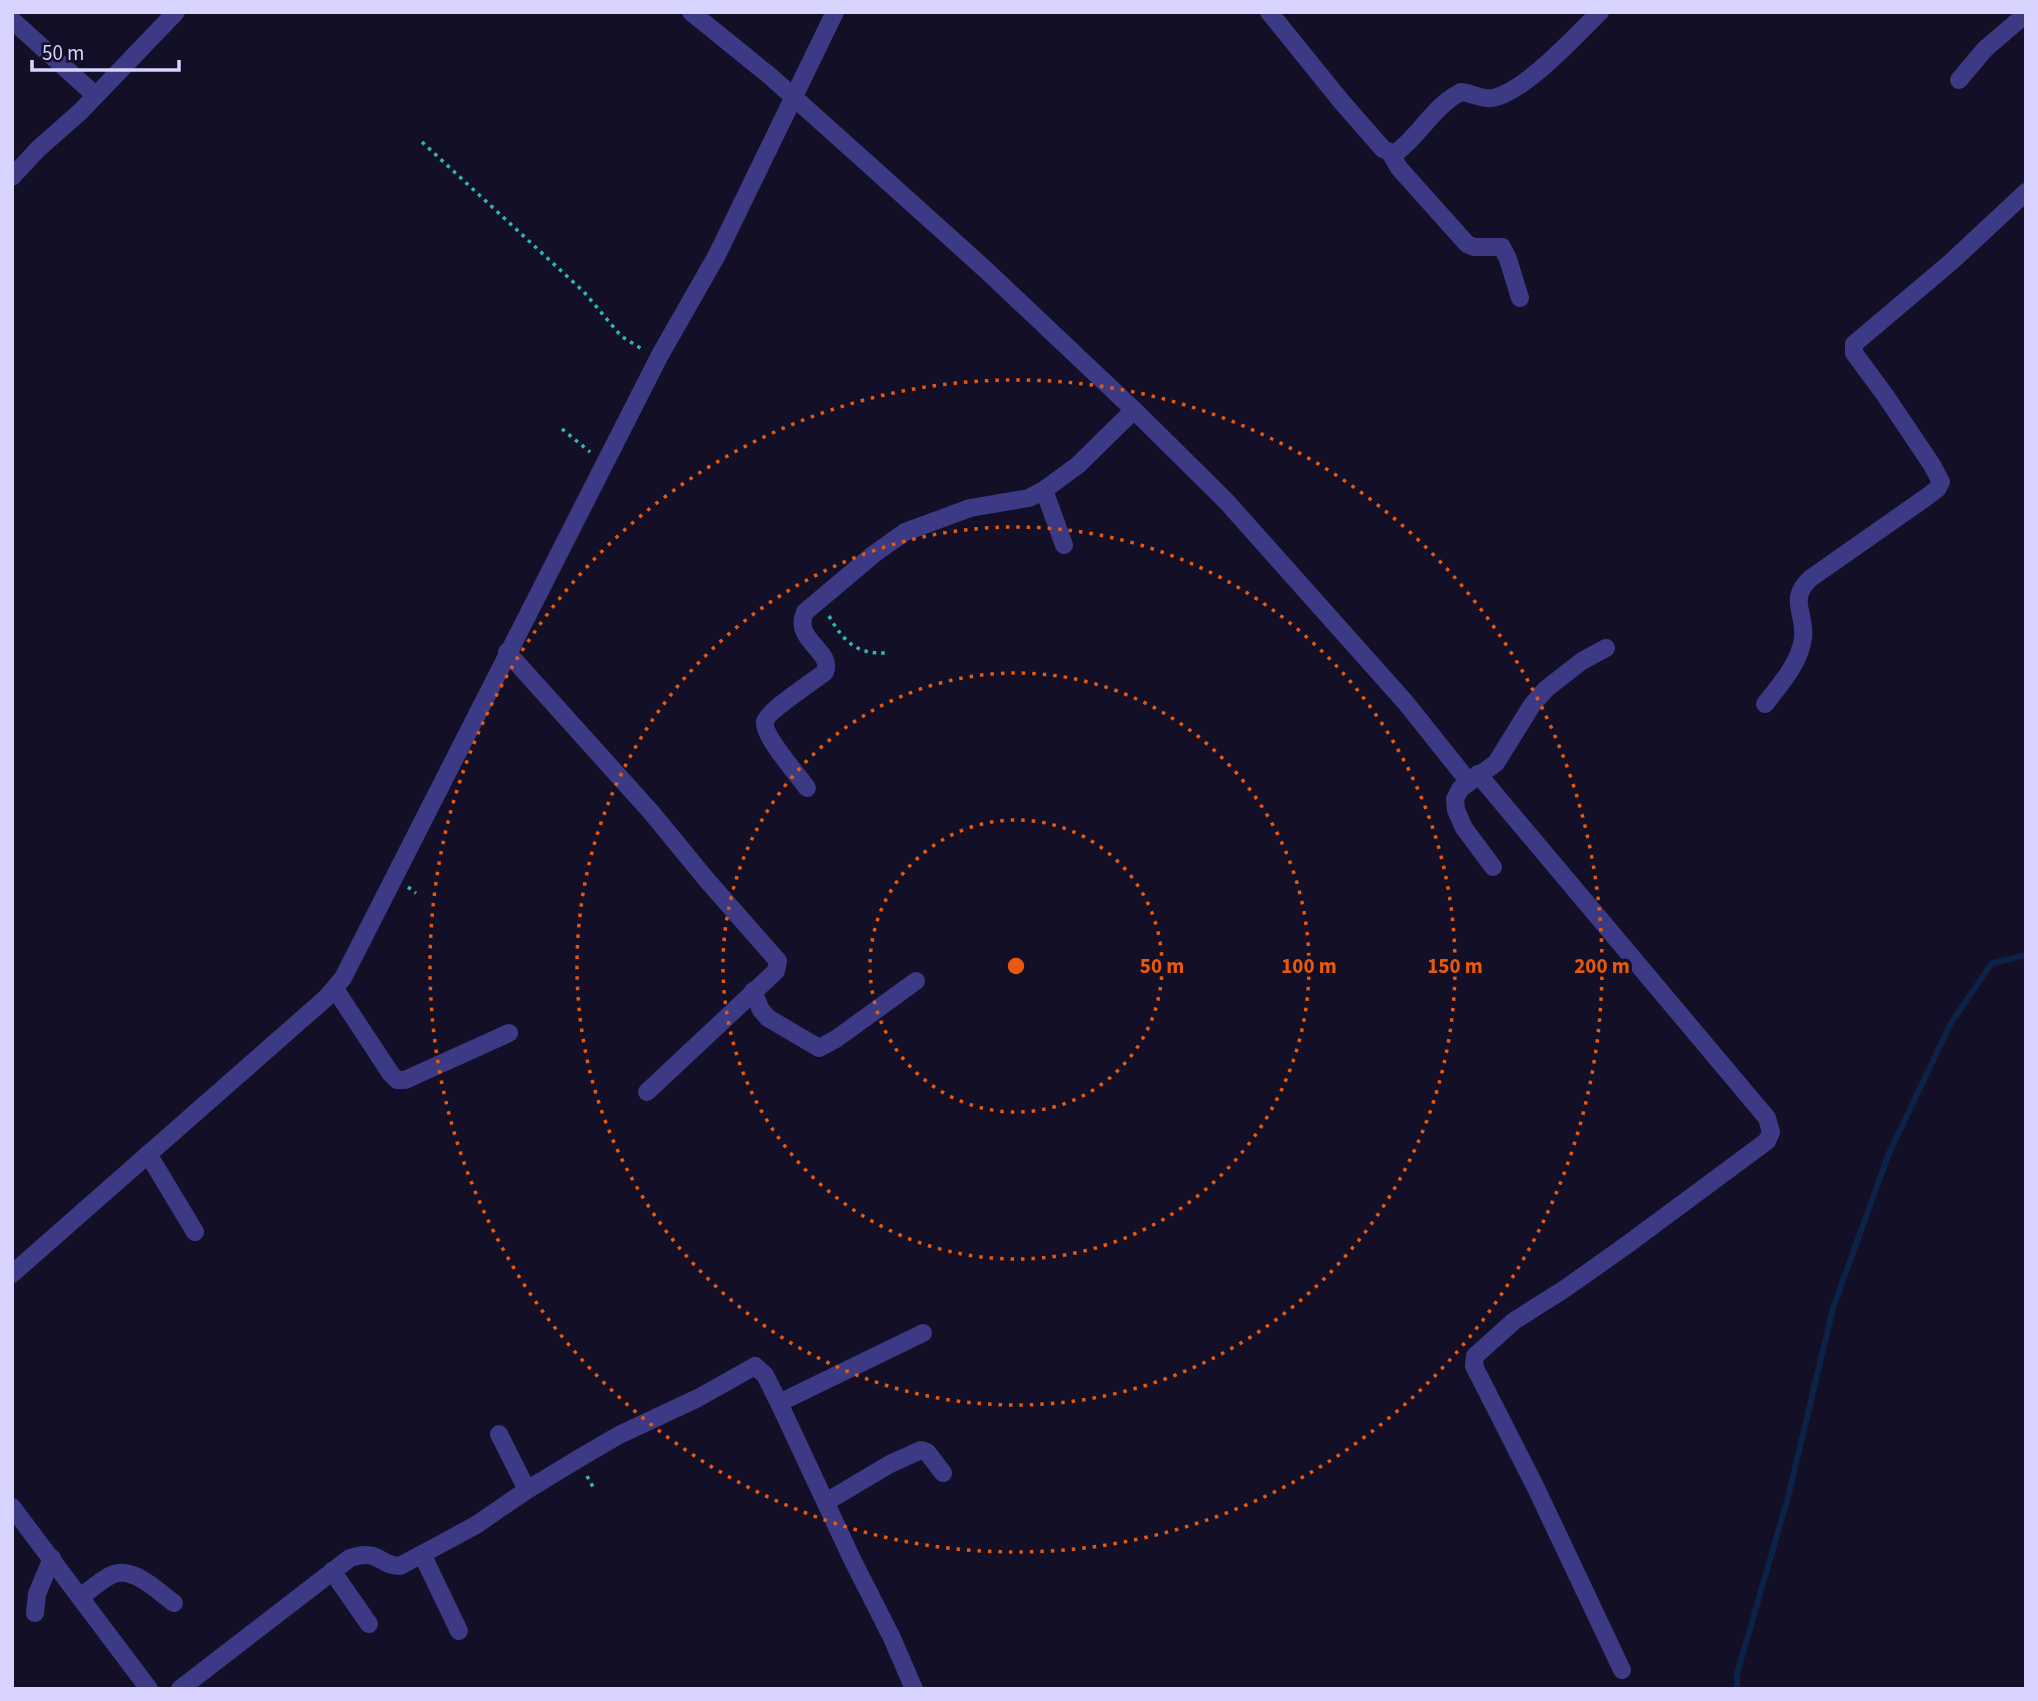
<svg xmlns="http://www.w3.org/2000/svg" width="2038" height="1701" viewBox="0 0 2038 1701" font-family="'Source Sans 3',sans-serif">
  <style>
    .lines { fill: none; stroke-linecap: round; stroke-linejoin: round }
    .stream { stroke: #0c2248; stroke-width: 6 }
    .path { stroke: #2fb8b0; stroke-width: 3.5; stroke-dasharray: 3.5 5; stroke-linecap: butt }
    .minor { stroke: #3d3a85; stroke-width: 18 }
    .ring { fill: none; stroke: #e8590c; stroke-width: 3.5; stroke-dasharray: 3.5 7 }
    .centre { fill: #e8590c; stroke: #130f26; stroke-width: 3.5 }
    .ring-label { font-size: 21px; text-anchor: middle; font-weight: bold; fill: #e8590c; stroke: #130f26; stroke-width: 7; stroke-linejoin: round; paint-order: stroke }
  </style>
  <rect width="100%" height="100%" fill="#130f26"/>
  <g class="lines">
    <path class="stream" d="M1737,1689v-15l51,-177 45,-189 56,-155 62,-130 41,-60 34,-8"/>
    <g class="path">
      <path d="M422,142l162,150 37,44 21,13"/>
      <path d="M562,429l28,23"/>
      <path d="M829,616c15,26 27,38 57,37"/>
      <path d="M408,887l8,6"/>
      <path d="M587,1476l6,11"/>
    </g>
    <g class="minor">
      <path d="M691,12l79,64 96,86 120,108 148,140 92,91 180,202 63,79"/>
      <path d="M1269,12l72,89 42,48 11,5c25,-17 38,-47 67,-62 10,1 22,8 32,6 33,-7 82,-62 107,-86"/>
      <path d="M12,20l83,75"/>
      <path d="M1959,80l26,-31 41,-35"/>
      <path d="M1391,154l8,14 68,76 7,3h28l6,12 12,39"/>
      <path d="M12,177l26,-28 42,-37 96,-100"/>
      <path d="M1044,490l20,55"/>
      <path d="M507,652l144,160 55,67 72,82 -2,10 -129,121"/>
      <path d="M1765,704c14,-18 35,-41 38,-66 3,-25 -16,-39 8,-60l117,-82 9,-7 4,-7 -9,-17 -47,-70 -31,-42v-9l97,-82 75,-70"/>
      <path d="M1478,774l289,344 4,14 -4,9 -139,103 -62,44 -52,33 -39,35 -1,10 61,120 87,184"/>
      <path d="M807,788c-9,-13 -44,-52 -42,-66 2,-11 49,-41 60,-50 9,-21 -33,-32 -20,-60l69,-58 31,-22 65,-24 59,-10 15,-8 34,-25 56,-55"/>
      <path d="M1493,867l-29,-39 -8,-18 -1,-11 5,-10 36,-26 36,-58 14,-16 36,-28 24,-13"/>
      <path d="M335,989l56,85 6,6h8l104,-47"/>
      <path d="M753,991l8,19 7,8 51,30 17,-9 80,-58"/>
      <path d="M148,1154l47,78"/>
      <path d="M12,1274l314,-276 17,-20 317,-623 57,-100 118,-243"/>
      <path d="M779,1403l144,-70"/>
      <path d="M499,1434l28,56"/>
      <path d="M826,1502l64,-38 31,-14 6,2 16,21"/>
      <path d="M12,1507l137,182"/>
      <path d="M422,1554l37,77"/>
      <path d="M332,1571l37,53"/>
      <path d="M81,1597c9,-7 22,-19 33,-23 20,-7 45,18 60,29"/>
      <path d="M35,1613l2,-19 15,-36"/>
      <path d="M180,1689l170,-131c31,-10 28,8 50,8l76,-41 51,-35 51,-31 41,-24 79,-37 57,-32 10,9 14,28 74,158 39,77 22,51"/>
    </g>
  </g>
  <g class="ring">
    <circle cx="1016" cy="966" r="146"/>
    <circle cx="1016" cy="966" r="293"/>
    <circle cx="1016" cy="966" r="439"/>
    <circle cx="1016" cy="966" r="586"/>
  </g>
  <circle cx="1016" cy="966" r="10" class="centre"/>
  <g class="ring-label">
    <text x="1162" y="973">50 m</text>
    <text x="1309" y="973">100 m</text>
    <text x="1455" y="973">150 m</text>
    <text x="1602" y="973">200 m</text>
  </g>
  <rect width="2038" height="1701" fill="none" stroke="#d9d4ff" stroke-width="28"/>
  <path d="M32 60v10h147v-10" fill="none" stroke="#d9d4ff" stroke-width="3.5"/>
  <text x="42" y="60" font-size="21" fill="#d9d4ff" stroke="#130f26" stroke-width="5" paint-order="stroke">50 m</text>
</svg>
